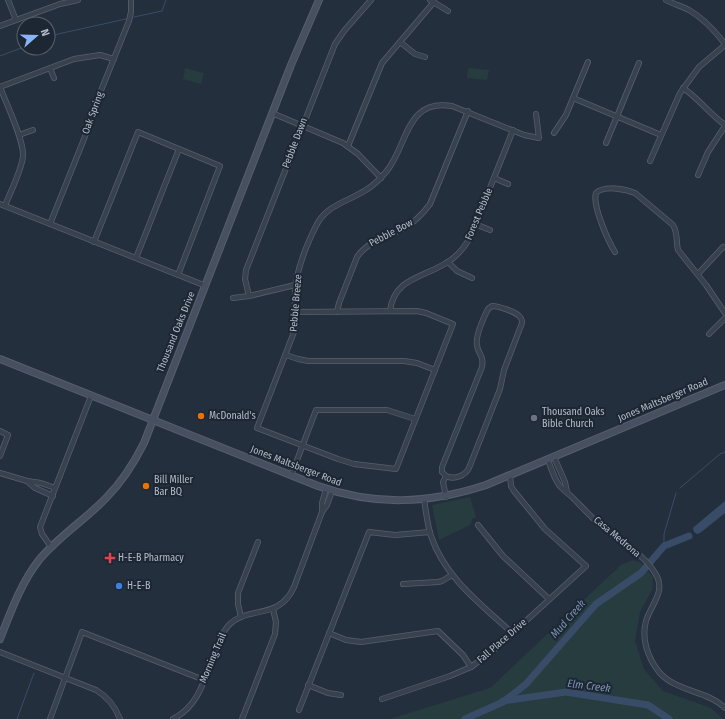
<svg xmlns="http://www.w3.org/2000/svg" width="725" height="719" viewBox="0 0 725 719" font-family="'Fira Sans Condensed',sans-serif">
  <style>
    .green { fill: #263c3f }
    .water { fill: #394c67 }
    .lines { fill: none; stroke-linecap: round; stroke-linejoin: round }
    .stream { stroke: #394c67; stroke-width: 1 }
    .river { stroke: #394c67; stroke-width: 7 }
    .street-casing { stroke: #565f6c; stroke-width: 6 }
    .secondary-casing { stroke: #565f6c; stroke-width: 8 }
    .street { stroke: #38414e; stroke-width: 4.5 }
    .secondary { stroke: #465061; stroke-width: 6 }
    .food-dot { fill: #e8710a; stroke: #1d2633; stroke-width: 1.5 }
    .worship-dot { fill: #6b7280; stroke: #1d2633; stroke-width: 1.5 }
    .health-dot { fill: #e0444e; stroke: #1d2633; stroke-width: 1.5 }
    .shop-dot { fill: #3f7fe0; stroke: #1d2633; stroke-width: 1.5 }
    .labels { text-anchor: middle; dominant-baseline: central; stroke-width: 4; stroke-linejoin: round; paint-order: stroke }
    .street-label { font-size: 10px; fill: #b4bcc9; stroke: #1d2633 }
    .poi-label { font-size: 10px; fill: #b4bcc9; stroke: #1d2633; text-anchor: start }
    .water-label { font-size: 11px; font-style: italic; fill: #7c92b1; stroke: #1d2633 }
  </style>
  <rect width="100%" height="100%" fill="#242f3e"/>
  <g class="green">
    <path d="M185,68l19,5 -3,11 -18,-5z"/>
    <path d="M468,68l21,2 -2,10 -20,-2z"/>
    <path d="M470,497l6,20 -4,2 -2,6 -31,15 -7,-35z"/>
    <path d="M633,560l8,3 12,14 -1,13 -12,22 -5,29 9,28 19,22 48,17 12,11h-333l100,-31 131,-123z"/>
  </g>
  <path class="water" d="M725,501v12l-25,20 -3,1 -3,-2 -1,-4 2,-2z"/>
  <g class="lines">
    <g class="stream">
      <path d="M134,17l28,-6 4,-11"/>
      <path d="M48,38l10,-4 68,-15"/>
      <path d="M0,56l24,-9"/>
      <path d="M680,488l40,-34 5,-2"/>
      <path d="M664,546v-12l12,-41"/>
      <path d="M17,719l17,-46"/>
    </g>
    <g class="river">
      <path d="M503,701l63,-9 82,13 21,14"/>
      <path d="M465,719l38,-17 23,-18 70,-80 45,-31 23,-27 25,-10"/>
    </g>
    <defs>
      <g id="street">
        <path d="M8,0l8,20"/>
        <path d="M430,0l18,11"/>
        <path d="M666,0c7,4 15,6 23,10 14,8 26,21 36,34"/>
        <path d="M0,26l60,-22 18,-4"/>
        <path d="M400,42l15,12 10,3"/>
        <path d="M50,68l4,10"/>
        <path d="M0,87c6,16 24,53 23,69 -1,14 -13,36 -18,50"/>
        <path d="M0,87l74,-28 26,-4 14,4"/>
        <path d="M683,88c15,10 27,26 42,37"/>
        <path d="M573,98l88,37"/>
        <path d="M272,113l71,30 15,11 23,24"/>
        <path d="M554,133l12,-18 22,-53"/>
        <path d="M19,135l14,-5"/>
        <path d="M606,143l33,-80"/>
        <path d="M348,146l34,-83 52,-61"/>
        <path d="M650,161l30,-68 19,-26 26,-22"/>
        <path d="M698,175l10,-23 17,-26"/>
        <path d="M494,178l14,6"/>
        <path d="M0,204l206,82"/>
        <path d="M50,224l48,-120 2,-11 29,-72 2,-9v-12"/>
        <path d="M475,224l15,6"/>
        <path d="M94,242l44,-110 82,34 -42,109"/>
        <path d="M615,252c-7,-11 -23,-47 -19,-59 8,-8 29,-4 39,0l38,32c5,8 3,17 5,25l28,35 19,28"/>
        <path d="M136,258l43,-109"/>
        <path d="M448,262l9,9 15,7"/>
        <path d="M698,274l25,-27"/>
        <path d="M249,296l-4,-17 1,-9 89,-226 9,-13 27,-31"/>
        <path d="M233,298l16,-2 46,-11"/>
        <path d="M390,311c4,-33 33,-33 56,-48 11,-6 18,-15 24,-25l43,-108"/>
        <path d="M296,312l121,-1 9,2 27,11 -57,145 -42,-5 -16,-5 -81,-31 37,-96c3,-14 0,-26 1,-39 1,-23 11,-47 21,-67 10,-21 31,-24 50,-36 8,-5 14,-11 20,-18 22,-26 19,-74 66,-66l72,29 15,3 -3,-24"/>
        <path d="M337,312l2,-9 18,-46c11,-16 28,-19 45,-28 12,-6 20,-14 28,-25l38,-93"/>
        <path d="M709,334l16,-16"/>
        <path d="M286,355l12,4 10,2h96l13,2 18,7"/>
        <path d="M0,431l8,4 -8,21"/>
        <path d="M554,457l11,25 2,10"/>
        <path d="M548,460c3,8 6,18 11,25 3,4 9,8 13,12 12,12 24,26 38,36 16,12 34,22 45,40 12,18 -4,31 -9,48 -5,18 2,37 13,51 17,20 48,18 66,36"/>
        <path d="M0,473l27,8 14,2 14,5"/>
        <path d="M291,476l25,-66h71l28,9"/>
        <path d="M446,476l-4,-4v-5l40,-100c2,-11 -3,-12 -5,-21 -2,-10 7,-29 11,-37l4,-3c6,0 25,6 28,11 2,2 2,3 2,6l-18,47 -4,19 -31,79c-4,8 -15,12 -23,8l-3,6 3,15"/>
        <path d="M27,481l8,7 18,8"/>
        <path d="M424,499c2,12 3,25 7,37 14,42 50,68 81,97"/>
        <path d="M322,512v-9l4,-14"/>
        <path d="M478,525l25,31 46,43"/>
        <path d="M51,547l-9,-13 -2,-7 51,-131"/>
        <path d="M403,584l35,-2 4,-1 10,-6"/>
        <path d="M241,617l-3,-13v-11l20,-51"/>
        <path d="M329,633l17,7 15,2 77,-11 25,24 8,12"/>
        <path d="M0,652l96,38c12,7 19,16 24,29"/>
        <path d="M308,685l20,8 13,2"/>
        <path d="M382,699l68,-23 21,-9 23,-17 92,-84 -41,-37 -31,-38 -3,-5 -1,-11"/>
        <path d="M299,710l70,-178 26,3 35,-3"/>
        <path d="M50,719l32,-87 122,48"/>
        <path d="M173,719c27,-14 32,-42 42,-68 4,-9 7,-18 13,-25 20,-22 50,-4 66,-39l28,-75 5,-7 5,-14"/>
        <path d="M242,719l33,-85 1,-12 -3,-13"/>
      </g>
      <g id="secondary">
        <path d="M0,359l318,127c57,20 110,18 168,-1l239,-100"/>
        <path d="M0,639c11,-28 21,-56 39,-79 20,-24 46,-40 67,-62 16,-16 28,-35 38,-55l147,-378 28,-65"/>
      </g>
    </defs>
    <use href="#street" class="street-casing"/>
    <use href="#secondary" class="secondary-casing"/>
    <use href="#street" class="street"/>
    <use href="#secondary" class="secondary"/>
  </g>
  <g class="food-dot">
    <circle cx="201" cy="416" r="4"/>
    <circle cx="146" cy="486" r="4"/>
  </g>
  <circle class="worship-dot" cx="534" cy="418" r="4"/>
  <path class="health-dot" d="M108 552h4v4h4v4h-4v4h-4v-4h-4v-4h4z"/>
  <circle class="shop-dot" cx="119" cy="586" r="4"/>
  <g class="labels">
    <g class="street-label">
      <text transform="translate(93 113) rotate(-70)">Oak Spring</text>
      <text transform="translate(295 143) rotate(-69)">Pebble Dawn</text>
      <text transform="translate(479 214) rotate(-67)">Forest Pebble</text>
      <text transform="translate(391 233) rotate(-28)">Pebble Bow</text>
      <text transform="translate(296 303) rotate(-85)">Pebble Breeze</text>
      <text transform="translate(176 332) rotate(-68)">Thousand Oaks Drive</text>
      <text transform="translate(663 400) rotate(-23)">Jones Maltsberger Road</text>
      <text transform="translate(296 466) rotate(21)">Jones Maltsberger Road</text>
      <text transform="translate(617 537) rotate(40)">Casa Medrona</text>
      <text transform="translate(502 641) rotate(-41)">Fall Place Drive</text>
      <text transform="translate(213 658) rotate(-67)">Morning Trail</text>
    </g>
    <g class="poi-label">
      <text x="542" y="412">Thousand Oaks<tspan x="542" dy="12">Bible Church</tspan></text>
      <text x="209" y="416">McDonald's</text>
      <text x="154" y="480">Bill Miller<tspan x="154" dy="12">Bar BQ</tspan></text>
      <text x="118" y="558">H-E-B Pharmacy</text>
      <text x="127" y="586">H-E-B</text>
    </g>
    <g class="water-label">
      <text transform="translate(568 619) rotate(-49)">Mud Creek</text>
      <text transform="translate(589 686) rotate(7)">Elm Creek</text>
    </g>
  </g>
  <g transform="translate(36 36) rotate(70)"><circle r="19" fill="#1d2633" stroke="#59626f"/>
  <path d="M0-3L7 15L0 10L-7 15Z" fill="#8ab4f8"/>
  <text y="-6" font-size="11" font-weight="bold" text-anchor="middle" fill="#b4bcc9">N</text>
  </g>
</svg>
